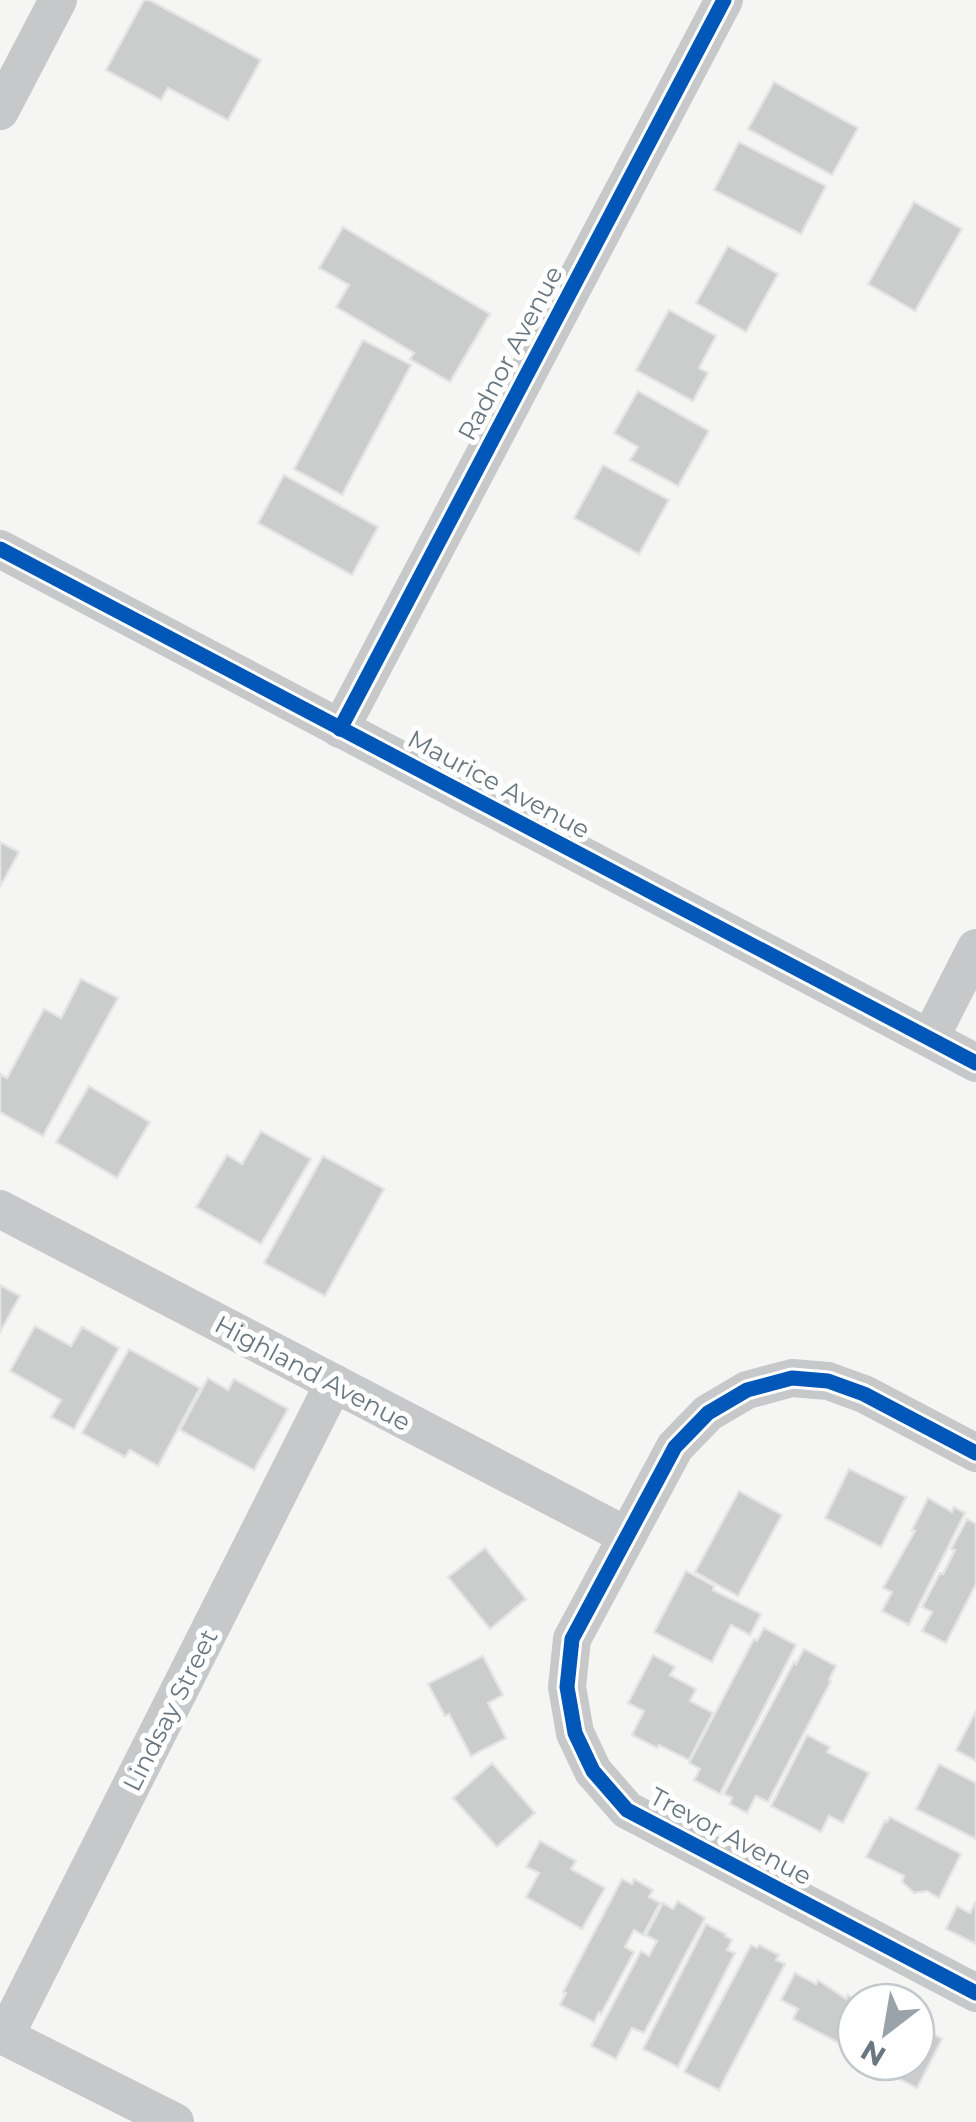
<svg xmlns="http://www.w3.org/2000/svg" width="976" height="2122" viewBox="0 0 976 2122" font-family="Montserrat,sans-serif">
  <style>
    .building { fill: #cbcccc; stroke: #e4e4e4; stroke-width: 2.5 }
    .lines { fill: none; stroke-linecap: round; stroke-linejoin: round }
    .street { stroke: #c6c8c9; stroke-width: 38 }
    .cycleway-casing { stroke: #fff; stroke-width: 21 }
    .cycleway { stroke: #0057b8; stroke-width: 15 }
    .labels { text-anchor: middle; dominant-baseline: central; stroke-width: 10; stroke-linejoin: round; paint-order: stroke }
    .street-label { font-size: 25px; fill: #697781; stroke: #fff }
  </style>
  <rect width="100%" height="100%" fill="#f5f5f4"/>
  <g class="building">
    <path d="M144,0h5l112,60 -33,60 -60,-32 -7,12 -55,-30z"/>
    <path d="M774,82l84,46 -26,47 -84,-46z"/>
    <path d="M739,142l87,44 -25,48 -87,-44z"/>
    <path d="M914,202l48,27 -47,82 -47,-27z"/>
    <path d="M343,227l147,87 -40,68 -40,-23 4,-6 -78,-46 13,-22 -30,-17z"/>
    <path d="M728,246l50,28 -32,58 -50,-29z"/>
    <path d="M669,310l47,26 -17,32 9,5 -15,28 -57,-31z"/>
    <path d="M363,340l48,25 -69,130 -48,-26z"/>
    <path d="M638,391l71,40 -31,55 -48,-26 8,-13 -24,-14z"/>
    <path d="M603,465l66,35 -30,54 -65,-36z"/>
    <path d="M284,475l94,52 -26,48 -94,-52z"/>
    <path d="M0,842l19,10 -19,35z"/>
    <path d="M81,979l37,19 -75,138 -43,-24v-38l7,4 37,-69 17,9z"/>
    <path d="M89,1086l61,36 -33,56 -61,-36z"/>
    <path d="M261,1131l50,28 -50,85 -65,-37 31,-52 15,9z"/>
    <path d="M323,1156l61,33 -59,107 -61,-33z"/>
    <path d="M0,1285l20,11 -20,36z"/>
    <path d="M35,1326l36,20 11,-19 37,21 -45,81 -23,-12 10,-17 -51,-29z"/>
    <path d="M129,1349l71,39 -42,78 -28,-16 -5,7 -43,-24z"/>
    <path d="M208,1378l20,12 6,-11 54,30 -34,61 -74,-40z"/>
    <path d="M849,1469l57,28 -25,50 -56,-29z"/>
    <path d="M739,1491l43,24 -44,81 -43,-24z"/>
    <path d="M928,1498l24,14 2,-5 11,6 -56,112 -27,-14 10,-19 -9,-4 32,-57 -3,-1z"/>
    <path d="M967,1519l9,5v60l-30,59 -24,-12 10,-19 -10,-5 18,-34 3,1 12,-24 -4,-1z"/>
    <path d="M485,1548l41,51 -36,30 -42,-52z"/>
    <path d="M686,1571l28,15 -1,4 48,24 -11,21 -19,-10 -19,37 -58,-30z"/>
    <path d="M764,1628l32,17 -76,149 -26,-14 6,-11 -11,-6 65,-124 3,2z"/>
    <path d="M804,1649l32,17 -7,14 2,1 -63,121 -12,-6 -9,17 -17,-9 2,-6 -8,-4 70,-132 2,2z"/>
    <path d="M653,1655l22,12 -5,8 26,14 -6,12 23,12 -24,47 -30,-15 -2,3 -25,-13 12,-24 -16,-8z"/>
    <path d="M483,1656l20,39 -15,8 18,35 -35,18 -22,-42 -4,2 -17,-32z"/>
    <path d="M976,1711v50l-20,-11z"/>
    <path d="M807,1735l23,12 -3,5 42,21 -26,50 -14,-7 -8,16 -50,-26z"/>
    <path d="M492,1763l43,50 -38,34 -44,-49z"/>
    <path d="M939,1764l37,19v56l-60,-30z"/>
    <path d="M890,1817l71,37 -22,44 -12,-7 -13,2 -12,-11 2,-6 -38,-19 19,-36 2,1z"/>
    <path d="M540,1841l36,20 -5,8 34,19 -23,41 -56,-32 13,-24 -13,-6z"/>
    <path d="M622,1879l10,5 2,-5 19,11 -4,7 11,6 -17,32 -9,-5 -9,17 9,5 -33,62 -2,-2 -5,10 -34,-17 6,-12 -3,-1z"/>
    <path d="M678,1901l27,17 -61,115 -12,-5 -16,31 -25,-13 50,-95 8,5 8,-15 -11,-6 17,-32 10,6z"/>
    <path d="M976,1901v43l-30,-15 11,-23 13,7z"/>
    <path d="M706,1924l20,10 -1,2 7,4 -5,10 8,3 -57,114 -35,-18z"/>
    <path d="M751,1945l6,3 2,-3 20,10 -3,5 9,4 -66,126 -35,-18z"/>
    <path d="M795,1973l21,11 2,-4 28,19 2,-4 12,7h-4v37l-2,3 -7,-4 -4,7 -50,-26 5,-10 -17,-9z"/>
    <path d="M916,2025l26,14 -25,49 -51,-26h50z"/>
  </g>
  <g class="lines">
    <g class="street">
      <path d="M0,111l58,-111"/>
      <path d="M0,549l976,514"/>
      <path d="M340,729l384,-729"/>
      <path d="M930,1038l46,-90"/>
      <path d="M0,1209l627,327"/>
      <path d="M976,1453l-112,-59 -36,-13 -36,-3 -45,12 -39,23 -33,34 -103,192 -5,48 8,46 18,38 34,39 349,183"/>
      <path d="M0,2034l175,88"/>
      <path d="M5,2036l329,-653"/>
    </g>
    <defs>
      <g id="cycleway">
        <path d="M0,549l976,514"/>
        <path d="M340,729l384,-729"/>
        <path d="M976,1453l-112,-59 -36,-13 -36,-3 -45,12 -39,23 -33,34 -103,192 -5,48 8,46 18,38 34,39 349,183"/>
      </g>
    </defs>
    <use href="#cycleway" class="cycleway-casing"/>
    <use href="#cycleway" class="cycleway"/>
  </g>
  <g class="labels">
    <g class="street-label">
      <text transform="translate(510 353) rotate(-62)">Radnor Avenue</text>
      <text transform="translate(499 784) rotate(28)">Maurice Avenue</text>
      <text transform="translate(313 1373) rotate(28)">Highland Avenue</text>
      <text transform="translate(170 1710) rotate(-63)">Lindsay Street</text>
      <text transform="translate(731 1836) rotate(28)">Trevor Avenue</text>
    </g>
  </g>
  <g transform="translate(886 2032) rotate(211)"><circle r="48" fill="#ffffff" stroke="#c3c9cd" stroke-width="2.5"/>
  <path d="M0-8L18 38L0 25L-18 38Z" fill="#9aa3a9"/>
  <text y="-15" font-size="28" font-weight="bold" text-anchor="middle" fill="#697781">N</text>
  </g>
</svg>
